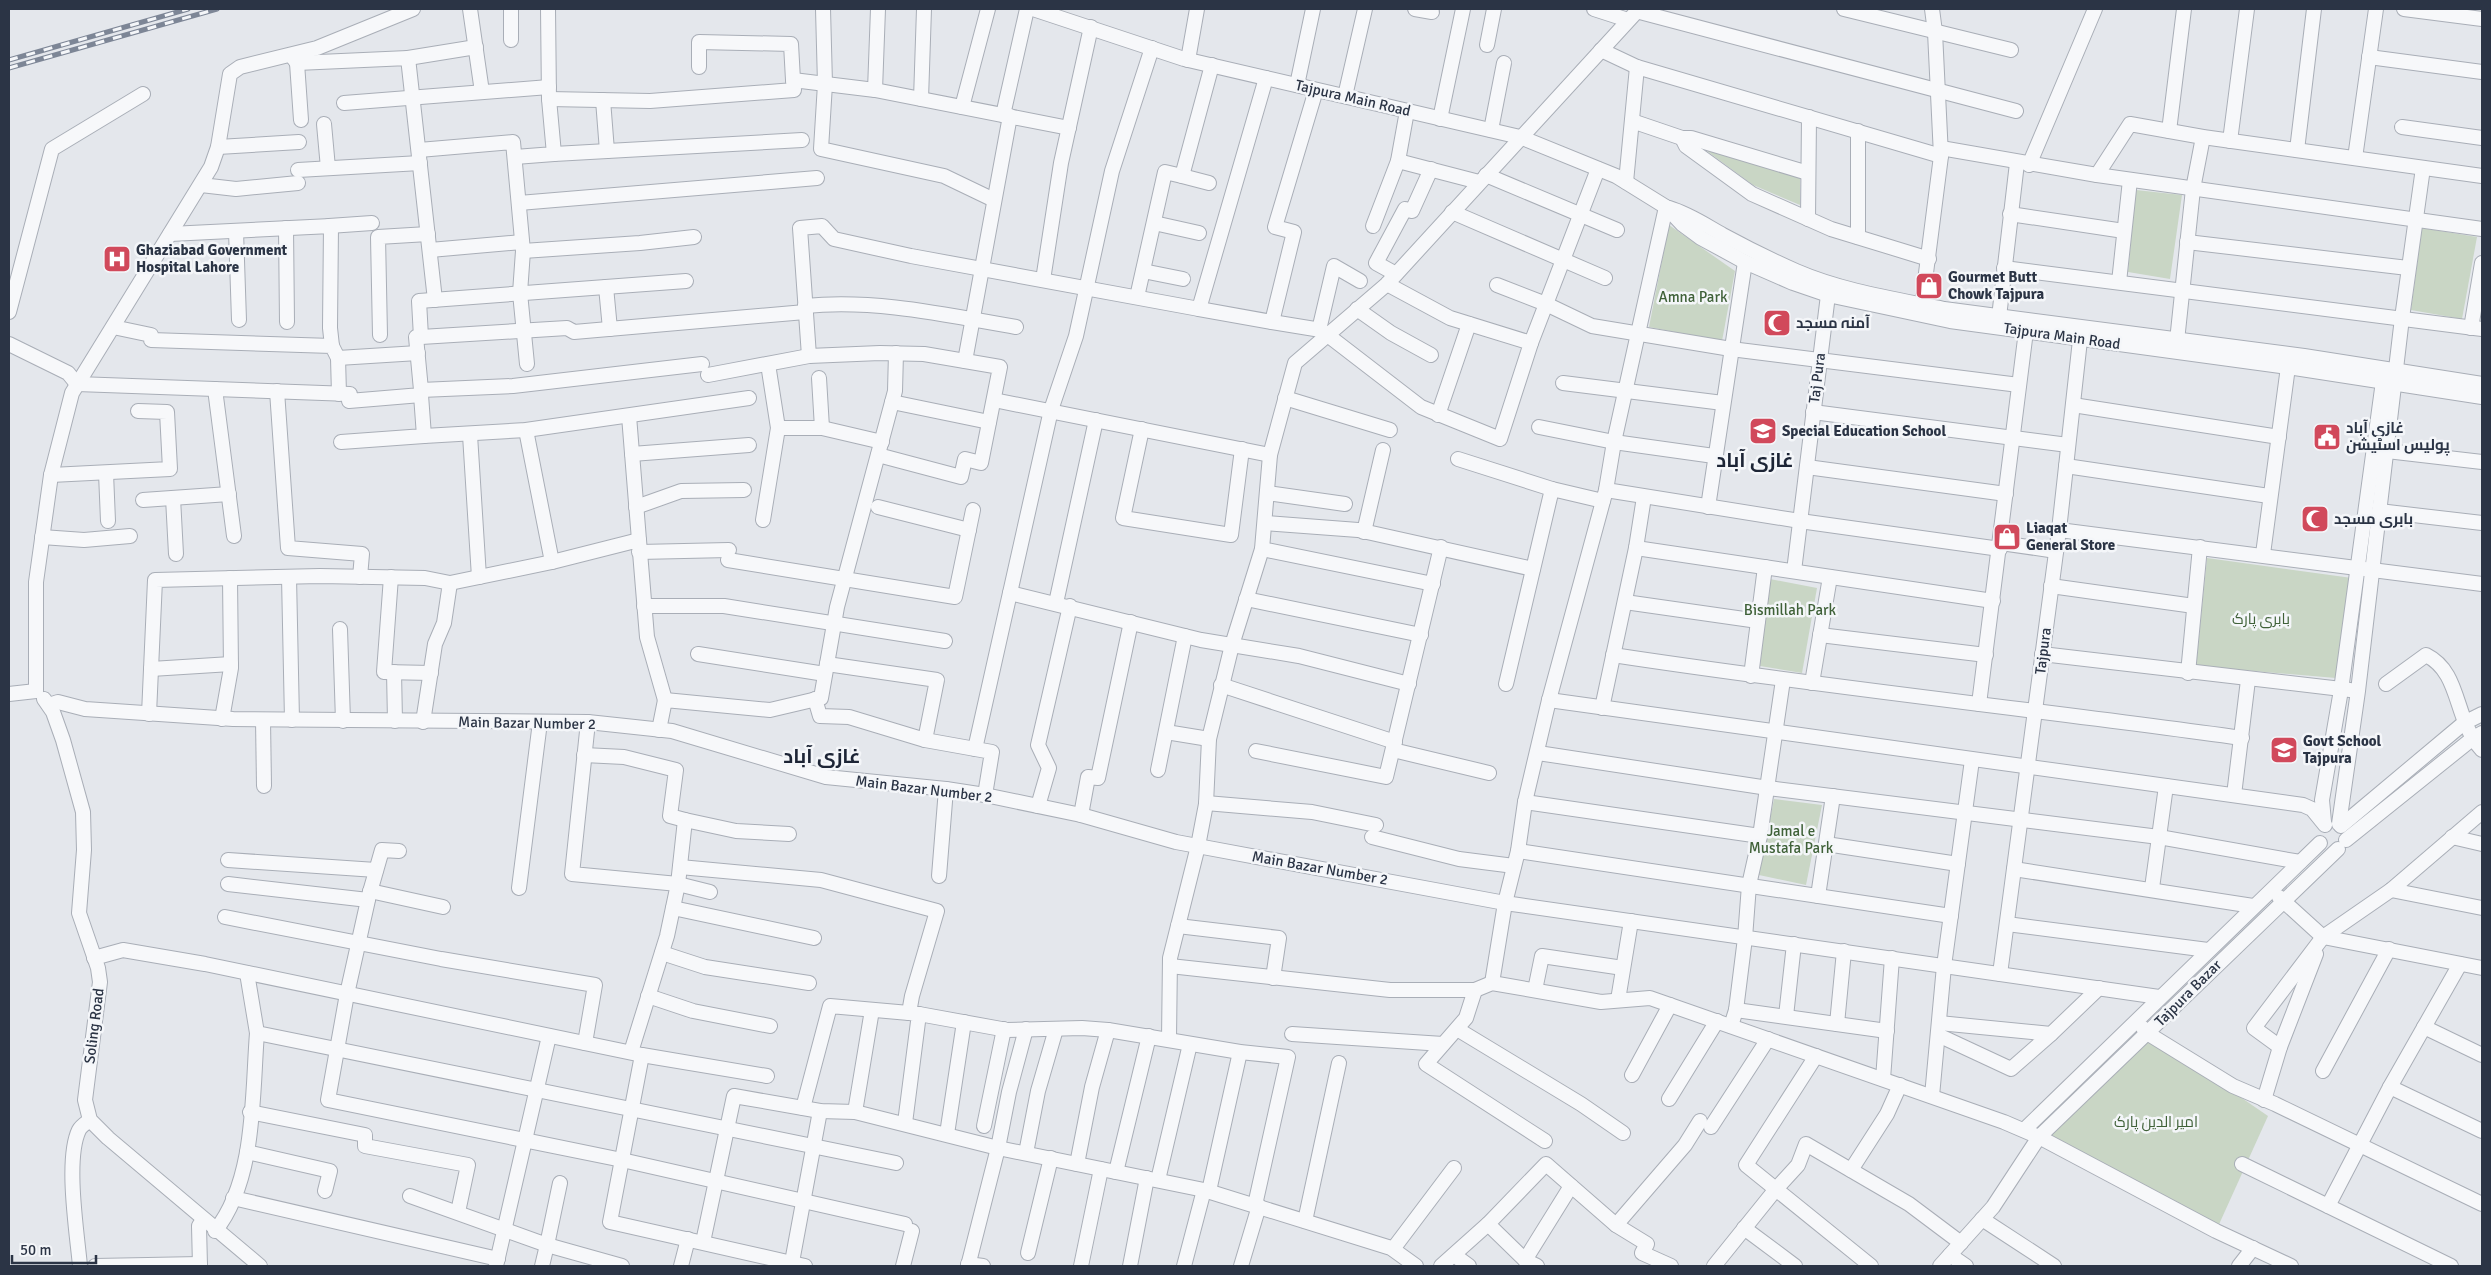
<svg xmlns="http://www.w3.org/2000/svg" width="2491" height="1275" viewBox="0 0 2491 1275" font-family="Signika,Cairo,sans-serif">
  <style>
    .green { fill: #c9d6c5 }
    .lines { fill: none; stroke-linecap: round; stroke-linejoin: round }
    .minor-casing { stroke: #a9aeb7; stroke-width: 16 }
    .minor { stroke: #f7f8fa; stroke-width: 14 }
    .rail-casing { stroke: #7d8696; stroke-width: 5 }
    .rail { stroke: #f4f6f9; stroke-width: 3; stroke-dasharray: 9; stroke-linecap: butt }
    .labels { text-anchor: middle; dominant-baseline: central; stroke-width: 5; stroke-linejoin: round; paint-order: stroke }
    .street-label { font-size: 15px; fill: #2b3445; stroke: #f4f6f9 }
    .poi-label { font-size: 15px; font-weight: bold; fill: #2b3445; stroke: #f4f6f9; text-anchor: start }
    .park-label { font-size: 15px; fill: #3f6138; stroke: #f4f6f9 }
    .district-label { font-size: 20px; font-weight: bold; fill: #1d2536; stroke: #f4f6f9 }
  </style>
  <rect width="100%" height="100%" fill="#e4e7ec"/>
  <g class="green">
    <path d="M1696,143l104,34v28l-47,-20z"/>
    <path d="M2136,190l46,5 -12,84 -42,-7z"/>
    <path d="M1669,225l66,46 -13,70 -73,-14z"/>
    <path d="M2422,228l55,9 -15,82 -51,-9z"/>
    <path d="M2207,558l145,20 -16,100 -140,-12z"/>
    <path d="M1770,579l47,9 -15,85 -42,-7z"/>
    <path d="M1774,799l48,6 -16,80 -47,-10z"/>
    <path d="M2147,1033l121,83 -52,115 -177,-94z"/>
  </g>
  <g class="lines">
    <defs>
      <g id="minor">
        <path d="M470,9l12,83"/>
        <path d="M511,9v31"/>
        <path d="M823,9l2,75 -4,65 123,27 50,24"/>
        <path d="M1033,9l151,50 336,78 96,39 50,31 16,17 19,14 44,24 48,21 35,12 122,26 338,46 194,30"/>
        <path d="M1415,9l17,3"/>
        <path d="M1594,9l34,11"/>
        <path d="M1844,9l167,41"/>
        <path d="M2404,9l78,10"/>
        <path d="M1636,11l380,100"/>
        <path d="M1487,45l7,-36"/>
        <path d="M1601,50l36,17 304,89"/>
        <path d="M291,55l6,8 111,-5 27,242"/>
        <path d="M2369,57l113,15"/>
        <path d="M408,58l68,-11"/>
        <path d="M1188,60l9,-51"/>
        <path d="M297,63l4,57"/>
        <path d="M699,67v-25l92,2 2,36"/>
        <path d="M1297,85l16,-76"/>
        <path d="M875,90l3,-81"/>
        <path d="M1345,96l20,-87"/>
        <path d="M549,99l101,2 144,-11 -1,-10 82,10 194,38"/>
        <path d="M921,99l3,-90"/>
        <path d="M603,100l4,51"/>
        <path d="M344,103l205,-16"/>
        <path d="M962,107l26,-98"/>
        <path d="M1003,115l24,-106"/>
        <path d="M1440,119l23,-110"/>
        <path d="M1632,121l50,17h9l117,35"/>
        <path d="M324,124l4,44"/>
        <path d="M2402,127l80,11"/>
        <path d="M1491,130l13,-67"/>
        <path d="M2169,131l15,-122"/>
        <path d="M1682,138l4,8 66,48 79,35 98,30"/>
        <path d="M2230,141l17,-132"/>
        <path d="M218,147l81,-5"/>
        <path d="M1941,148l156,27 33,-51 73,13 279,39"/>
        <path d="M419,150l94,-8 10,109 -3,42 7,71"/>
        <path d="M2297,150l17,-141"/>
        <path d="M554,154l248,-14"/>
        <path d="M515,157l39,-3 -5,-55 -1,-90"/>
        <path d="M2355,158l21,-149"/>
        <path d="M1398,161l81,21"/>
        <path d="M2029,165l66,-156"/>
        <path d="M298,170l122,-7"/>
        <path d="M1486,175l131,55"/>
        <path d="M2097,175l385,54"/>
        <path d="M1182,176l27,7"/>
        <path d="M1626,182l11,-115"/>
        <path d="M201,185l35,4 62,-6"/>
        <path d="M519,203l298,-25"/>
        <path d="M1666,207l-52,235 -8,48 -57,210 -24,102 -7,49 -13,52 654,94"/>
        <path d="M1669,208c20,6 36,17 54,27 24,13 48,25 73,36 46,20 99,28 148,38l360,47 178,28"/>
        <path d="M1452,212l153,66"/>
        <path d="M2010,214l114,17"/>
        <path d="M1808,219l1,-102"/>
        <path d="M1154,223l45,10"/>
        <path d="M329,226l43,-3"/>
        <path d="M1373,226l25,-65 9,-50"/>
        <path d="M286,228l1,94"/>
        <path d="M236,231l3,89"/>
        <path d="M170,234l161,-8 -1,102 2,18"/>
        <path d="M1858,237v-106"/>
        <path d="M2187,242l221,26"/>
        <path d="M430,250l92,-8"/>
        <path d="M523,251l117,-8 54,-6"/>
        <path d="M2004,268l478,61"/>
        <path d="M1143,271l40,8"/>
        <path d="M1396,274l-20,-11 29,-54 7,2 19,-42"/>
        <path d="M1043,280l18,-117 30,-136"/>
        <path d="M2119,282l11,-102"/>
        <path d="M1497,285l49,19 46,22 139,23 288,36"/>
        <path d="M606,287l4,42"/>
        <path d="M1137,297l28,-125 17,4 30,-111"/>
        <path d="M805,306c72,-7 141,9 211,21"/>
        <path d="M1199,309l73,13 22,-90 -19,-5 41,-137"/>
        <path d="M1357,309l34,24 40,22"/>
        <path d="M9,312l43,-163 91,-55"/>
        <path d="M1921,312l20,-156 -6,-124 -3,-23"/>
        <path d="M1999,317l18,-154"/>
        <path d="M1272,322l49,8 100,77 79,32 31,-96 -81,-25 -63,-34"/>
        <path d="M113,327l38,8v5l181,6 6,12 1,36"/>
        <path d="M2471,328l11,-65"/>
        <path d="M1319,330l15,-64 26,15"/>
        <path d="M380,335l-2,-98 50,-3"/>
        <path d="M421,337l146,-9 7,4 231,-20"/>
        <path d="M2177,341l16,-152 10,-52"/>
        <path d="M1531,343l67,-174"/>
        <path d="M9,344l59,29 9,11 273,10 -1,7 72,-6v-5l92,-4 189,-22"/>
        <path d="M809,356l-9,-128 22,-2 12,13 77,17 288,53 67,-231"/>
        <path d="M338,358l80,-5"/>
        <path d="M965,361l45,-245"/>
        <path d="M708,375l101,-19 71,-3 44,1 76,13 -19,96 -16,-4 -4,18 -83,-22"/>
        <path d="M819,378l3,50"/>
        <path d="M1563,383l160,20"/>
        <path d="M215,389l19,147"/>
        <path d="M421,390l-5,-53h5l-2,-36 267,-20"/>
        <path d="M277,391l11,157 74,6 -2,23"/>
        <path d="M1285,398l105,32"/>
        <path d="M994,400l276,55"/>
        <path d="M892,402l97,20"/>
        <path d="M2073,405l206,32"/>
        <path d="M1813,412l255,33"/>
        <path d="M1438,415l31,-91"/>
        <path d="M629,416l10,124"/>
        <path d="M1539,427l75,15 100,14"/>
        <path d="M778,428h44l60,14"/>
        <path d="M1142,429l-19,89 108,17 11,-86"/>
        <path d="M470,435l9,142"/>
        <path d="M424,436l102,-6 223,-32"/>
        <path d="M341,442l83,-6 -3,-41"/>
        <path d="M2387,451l95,11"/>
        <path d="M632,454l117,-9"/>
        <path d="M1458,459l94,30"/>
        <path d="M2066,466l203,30"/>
        <path d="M1807,467l199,27"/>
        <path d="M106,473l2,48"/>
        <path d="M51,475l119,-6 -3,-57 -29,-1"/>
        <path d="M1606,490l194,31 200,28"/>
        <path d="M1267,493l78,11"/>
        <path d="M173,498l3,56"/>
        <path d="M143,500l86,-6"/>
        <path d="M636,507l45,-16 63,-1"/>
        <path d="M878,507l91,23"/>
        <path d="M1708,507l37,-245"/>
        <path d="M2379,511l103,12"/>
        <path d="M763,520l15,-92 -10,-64"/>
        <path d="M1265,523l93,7 175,39"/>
        <path d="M2059,530l423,54"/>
        <path d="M1364,532l19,-82"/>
        <path d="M42,537l42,3 46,-4"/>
        <path d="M2001,543l55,8"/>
        <path d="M1636,548l357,53"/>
        <path d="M1262,549l171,35"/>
        <path d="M639,552l90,-2"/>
        <path d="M2263,554l25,-187"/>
        <path d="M728,560l227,37 18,-87"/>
        <path d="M552,562l87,-22 8,97 18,63"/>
        <path d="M1794,571l34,-276"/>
        <path d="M289,577l3,143"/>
        <path d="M391,577l-7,95 47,1"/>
        <path d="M450,583l102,-21 -26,-132"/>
        <path d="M2051,586l143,20"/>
        <path d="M1010,593l191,47 98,16 110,28"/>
        <path d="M1246,599l175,36"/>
        <path d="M1625,602l133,19"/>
        <path d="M1056,603l40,-183"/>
        <path d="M644,606h80l221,35"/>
        <path d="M340,629l3,92"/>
        <path d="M1820,635l166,20"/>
        <path d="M698,654l127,20"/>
        <path d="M2042,654l308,36"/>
        <path d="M1613,655c209,32 420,54 629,83"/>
        <path d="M151,669l80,-5"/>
        <path d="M394,672l1,49"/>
        <path d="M2188,673l12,-126"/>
        <path d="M1751,676l14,-109"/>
        <path d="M1812,683l18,-106"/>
        <path d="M1506,684l46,-195 51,12"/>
        <path d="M2386,684l40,-29c36,18 27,64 56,95"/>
        <path d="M1221,685l174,57"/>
        <path d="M36,691v-109l15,-107 21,-82 139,-226 7,-20 12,-73 10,-7 77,-19 96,-39"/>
        <path d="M9,694l27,-3"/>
        <path d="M44,699l9,13 10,28 20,72 1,38 -5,63 19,55 2,14 -15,118 5,20 18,18 152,128"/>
        <path d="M815,699l5,17 29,1 76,23 12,-60 -110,-16"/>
        <path d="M1549,700l754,105 9,4 13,16"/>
        <path d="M1979,704l47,-373"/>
        <path d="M49,705l9,-3 27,7 148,10 355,3 84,9 154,46 120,12 39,6 96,20 95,27 329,61 -13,80"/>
        <path d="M1602,708l34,-160 8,-51"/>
        <path d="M149,714l6,-134 165,-4 105,2 25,5 -6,40 -9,21 -12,78"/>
        <path d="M222,719l9,-51 -1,-90"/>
        <path d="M263,720l1,66"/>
        <path d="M588,722l-16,152 106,10 32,8"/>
        <path d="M659,730l6,-30 105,10 51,-12 16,-91 58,-216 1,-38"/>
        <path d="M1166,732l43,7"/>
        <path d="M925,740l67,12 -7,43"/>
        <path d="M975,749l76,-339 25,-74 36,-165 40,-123"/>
        <path d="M1393,750l96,23"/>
        <path d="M1256,751l130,26 55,-230"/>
        <path d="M1538,753l230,35 391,49 141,25"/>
        <path d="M584,755l40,2 52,13 -6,46 15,4 -7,64 -11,52 -36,116"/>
        <path d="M1158,770l27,-134"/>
        <path d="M2234,795l14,-115"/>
        <path d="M1525,802l235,34"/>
        <path d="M1206,803l106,9 64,13"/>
        <path d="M1038,806l11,-38 -11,-23 32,-139"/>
        <path d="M1081,815l7,-38 10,1 33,-156"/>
        <path d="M685,820l51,11 53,3"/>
        <path d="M2324,822l-2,-22 19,-110 43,-316"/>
        <path d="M2339,824l19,-133 44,-373 21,-150"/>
        <path d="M2341,826l123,-103 18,-9"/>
        <path d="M1372,837l87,22 55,7"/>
        <path d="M2452,837l30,7"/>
        <path d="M2346,840l126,-101 10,-6"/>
        <path d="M1826,844l132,20"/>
        <path d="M1518,851l433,65"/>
        <path d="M228,860l148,10"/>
        <path d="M680,867l141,13 116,31 -25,85 -3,17 10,1 -14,109"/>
        <path d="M2014,869l239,37"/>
        <path d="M939,876l7,-87"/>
        <path d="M228,884l140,16 -21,94 -19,106 294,60 283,64"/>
        <path d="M519,888l21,-166"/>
        <path d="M2152,888l14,-102"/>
        <path d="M2391,890l91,18"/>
        <path d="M370,891l73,16"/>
        <path d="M1818,896l15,-100"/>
        <path d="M2279,897l44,40 159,31"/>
        <path d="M368,899l14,-49 17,1"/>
        <path d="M673,908l141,30"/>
        <path d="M225,917l216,42 154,26 -10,58"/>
        <path d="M2007,924l201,26"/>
        <path d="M1178,926l101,12 -6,40"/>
        <path d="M662,953l43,14 104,16"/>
        <path d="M94,958l29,-8 82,14 437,91 -32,167 195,44"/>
        <path d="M1170,966l220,24h85l17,-7 109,19 49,-4 354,124 35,15 177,94 75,35"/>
        <path d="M247,973l10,60 639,130"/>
        <path d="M2000,974l59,-444 22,-199"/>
        <path d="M1475,990l-9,28 -40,46 119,77"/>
        <path d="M1535,990l7,-34 81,12"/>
        <path d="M648,996l45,15 77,15"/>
        <path d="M1618,1000l13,-79"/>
        <path d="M1736,1010l151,21"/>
        <path d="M919,1014l88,16 75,-2 26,2 132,22 48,5 -33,148"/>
        <path d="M1786,1016l8,-72"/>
        <path d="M1939,1023l112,11 48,-46"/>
        <path d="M1837,1024l7,-73"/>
        <path d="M1731,1026l5,-16 9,-72 4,-53 11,-49 23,-156"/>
        <path d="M2424,1027l58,28"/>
        <path d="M2143,1028l4,5 86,53 42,18 207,100"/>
        <path d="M1457,1029l124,75 42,29"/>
        <path d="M1292,1034l151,10"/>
        <path d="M1938,1035l73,34 40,-35"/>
        <path d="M1169,1039l1,-81 28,-112 8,-42 3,-65 23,-94 30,-96 8,-94 25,-92 92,-79 252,-275"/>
        <path d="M2280,1047l-26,-19 69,-91 68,-47 91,-78"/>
        <path d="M642,1055l125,21"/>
        <path d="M1816,1056l-70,109 125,101"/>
        <path d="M2323,1071l66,-122"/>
        <path d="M1632,1075l38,-70"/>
        <path d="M1883,1079l9,-121"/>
        <path d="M2390,1087l92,44"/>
        <path d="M1932,1096l12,-130 28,-206"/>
        <path d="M1669,1099l48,-78"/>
        <path d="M2264,1100l16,-53 36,-93"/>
        <path d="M803,1108l27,-102 79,7"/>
        <path d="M250,1112l115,23v11l103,19 -10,47"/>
        <path d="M855,1112l17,-102"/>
        <path d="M984,1126l20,-97"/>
        <path d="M1711,1127l57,-88"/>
        <path d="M2024,1130l296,-287"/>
        <path d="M947,1134l17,-112"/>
        <path d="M247,1152l83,19 -5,20"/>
        <path d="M1026,1153l12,-62 18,-62"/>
        <path d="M1077,1164l15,-77 16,-57"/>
        <path d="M2242,1164l209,102"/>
        <path d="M1851,1170l36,-56 13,-29"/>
        <path d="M1116,1172l33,-136"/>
        <path d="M1158,1180l32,-136"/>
        <path d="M1209,1191l31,-139"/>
        <path d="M410,1196l137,49 13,-62"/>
        <path d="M233,1198l265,61"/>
        <path d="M2328,1206l62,-119 70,-123"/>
        <path d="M1982,1219l72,47"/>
        <path d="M1305,1221l34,-158"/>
        <path d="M1616,1225l69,-80 15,-24"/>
        <path d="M1744,1228l51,38"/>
        <path d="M215,1231c41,-51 37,-136 42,-198"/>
        <path d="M703,1242l31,-146 86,15 35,1 143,36 206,42 187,58 25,18"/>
        <path d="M1393,1249l61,-81"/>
        <path d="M1028,1253l23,-95"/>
        <path d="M1454,1255l15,11"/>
        <path d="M1950,1255l16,11"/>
        <path d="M1525,1260l46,-74"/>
        <path d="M792,1262l28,-151"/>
        <path d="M968,1264l15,2"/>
        <path d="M80,1266c-3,-33 -15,-107 -1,-136 2,-4 7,-7 11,-10"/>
        <path d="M95,1266l105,-2"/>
        <path d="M200,1266l-1,-40 4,-6"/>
        <path d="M496,1266l53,-230"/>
        <path d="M542,1266l5,-21 75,21"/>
        <path d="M681,1266l7,-27"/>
        <path d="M903,1266l9,-35"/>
        <path d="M968,1266l30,-118 11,-56 17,-63"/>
        <path d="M1081,1266l20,-97"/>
        <path d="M1130,1266l17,-88"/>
        <path d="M1184,1266l20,-76"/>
        <path d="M1241,1266l18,-60"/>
        <path d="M1441,1266l47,-42"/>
        <path d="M1537,1266l-12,-6 -37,-36 58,-60 70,61 31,19 -5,9 29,13"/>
        <path d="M1714,1266l62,-77 22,-24 8,-21 103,60 52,39"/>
        <path d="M1940,1266l53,-59 46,-70 299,-288"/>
        <path d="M2239,1266l14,-18"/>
      </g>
    </defs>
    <use href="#minor" class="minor-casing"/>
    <use href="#minor" class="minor"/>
    <defs>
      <g id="rail">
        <path d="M9,60l179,-51"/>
        <path d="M9,68l208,-59"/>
      </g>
    </defs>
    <use href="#rail" class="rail-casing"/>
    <use href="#rail" class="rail"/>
  </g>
  <defs>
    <symbol id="hospital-square" viewBox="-11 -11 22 22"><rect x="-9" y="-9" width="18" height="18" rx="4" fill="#d1495b" stroke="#f4f6f9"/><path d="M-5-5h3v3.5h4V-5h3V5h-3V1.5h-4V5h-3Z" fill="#fff"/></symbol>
    <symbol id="shop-square" viewBox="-11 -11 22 22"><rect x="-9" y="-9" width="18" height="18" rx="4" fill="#d1495b" stroke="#f4f6f9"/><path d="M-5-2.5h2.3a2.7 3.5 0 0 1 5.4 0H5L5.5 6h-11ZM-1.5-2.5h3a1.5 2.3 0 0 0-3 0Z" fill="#fff"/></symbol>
    <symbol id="mosque-square" viewBox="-11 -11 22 22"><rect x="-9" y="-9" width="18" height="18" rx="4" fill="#d1495b" stroke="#f4f6f9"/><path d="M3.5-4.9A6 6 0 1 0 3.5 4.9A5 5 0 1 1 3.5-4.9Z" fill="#fff"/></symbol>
    <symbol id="school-square" viewBox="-11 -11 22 22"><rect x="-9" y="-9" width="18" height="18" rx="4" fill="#d1495b" stroke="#f4f6f9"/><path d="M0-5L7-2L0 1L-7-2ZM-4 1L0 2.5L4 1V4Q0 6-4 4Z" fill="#fff"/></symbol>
    <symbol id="civic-square" viewBox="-11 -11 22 22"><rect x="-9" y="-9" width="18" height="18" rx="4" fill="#d1495b" stroke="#f4f6f9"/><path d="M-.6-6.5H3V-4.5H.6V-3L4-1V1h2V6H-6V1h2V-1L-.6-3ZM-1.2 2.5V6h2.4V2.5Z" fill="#fff"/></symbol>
  </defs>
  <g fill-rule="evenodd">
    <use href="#hospital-square" x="101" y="243" width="32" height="32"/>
    <use href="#shop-square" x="1913" y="270" width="32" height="32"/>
    <use href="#mosque-square" x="1761" y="307" width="32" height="32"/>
    <use href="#school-square" x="1747" y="415" width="32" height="32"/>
    <use href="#civic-square" x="2311" y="421" width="32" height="32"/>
    <use href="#mosque-square" x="2299" y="503" width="32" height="32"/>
    <use href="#shop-square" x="1991" y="521" width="32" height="32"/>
    <use href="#school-square" x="2268" y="734" width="32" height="32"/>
  </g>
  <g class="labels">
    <g class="street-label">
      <text transform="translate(1353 98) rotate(13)">Tajpura Main Road</text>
      <text transform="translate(2062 336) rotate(8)">Tajpura Main Road</text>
      <text transform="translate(1817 378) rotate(-83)">Taj Pura</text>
      <text transform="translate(2043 651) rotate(-83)">Tajpura</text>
      <text transform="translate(527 723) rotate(1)">Main Bazar Number 2</text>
      <text transform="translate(924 789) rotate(7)">Main Bazar Number 2</text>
      <text transform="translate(1320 868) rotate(10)">Main Bazar Number 2</text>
      <text transform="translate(2188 993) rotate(-45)">Tajpura Bazar</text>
      <text transform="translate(94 1026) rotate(-83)">Soling Road</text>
    </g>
    <g class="poi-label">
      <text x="136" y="250">Ghaziabad Government<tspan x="136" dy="17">Hospital Lahore</tspan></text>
      <text x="1948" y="277">Gourmet Butt<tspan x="1948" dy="17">Chowk Tajpura</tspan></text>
      <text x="1796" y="323">آمنہ مسجد</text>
      <text x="2346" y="428">غازی آباد<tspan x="2346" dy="17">پولیس اسٹیشن</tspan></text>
      <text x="1782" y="431">Special Education School</text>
      <text x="2334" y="519">بابری مسجد</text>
      <text x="2026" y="528">Liaqat<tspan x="2026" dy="17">General Store</tspan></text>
      <text x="2303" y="741">Govt School<tspan x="2303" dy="17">Tajpura</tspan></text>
    </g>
    <g class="park-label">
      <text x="1693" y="297">Amna Park</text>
      <text x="1790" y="610">Bismillah Park</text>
      <text x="2261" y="619">بابری پارک</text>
      <text x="1791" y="831">Jamal e<tspan x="1791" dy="17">Mustafa Park</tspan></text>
      <text x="2156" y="1122">امیر الدین پارک</text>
    </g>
    <g class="district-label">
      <text x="1755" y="460">غازى آباد</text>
      <text x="822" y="756">غازى آباد</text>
    </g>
  </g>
  <rect width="2491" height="1275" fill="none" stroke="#2b3445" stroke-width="20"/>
  <path d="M12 1255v8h84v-8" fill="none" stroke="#2b3445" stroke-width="2.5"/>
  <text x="20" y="1255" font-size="15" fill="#2b3445" stroke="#f4f6f9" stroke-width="4" paint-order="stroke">50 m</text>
</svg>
